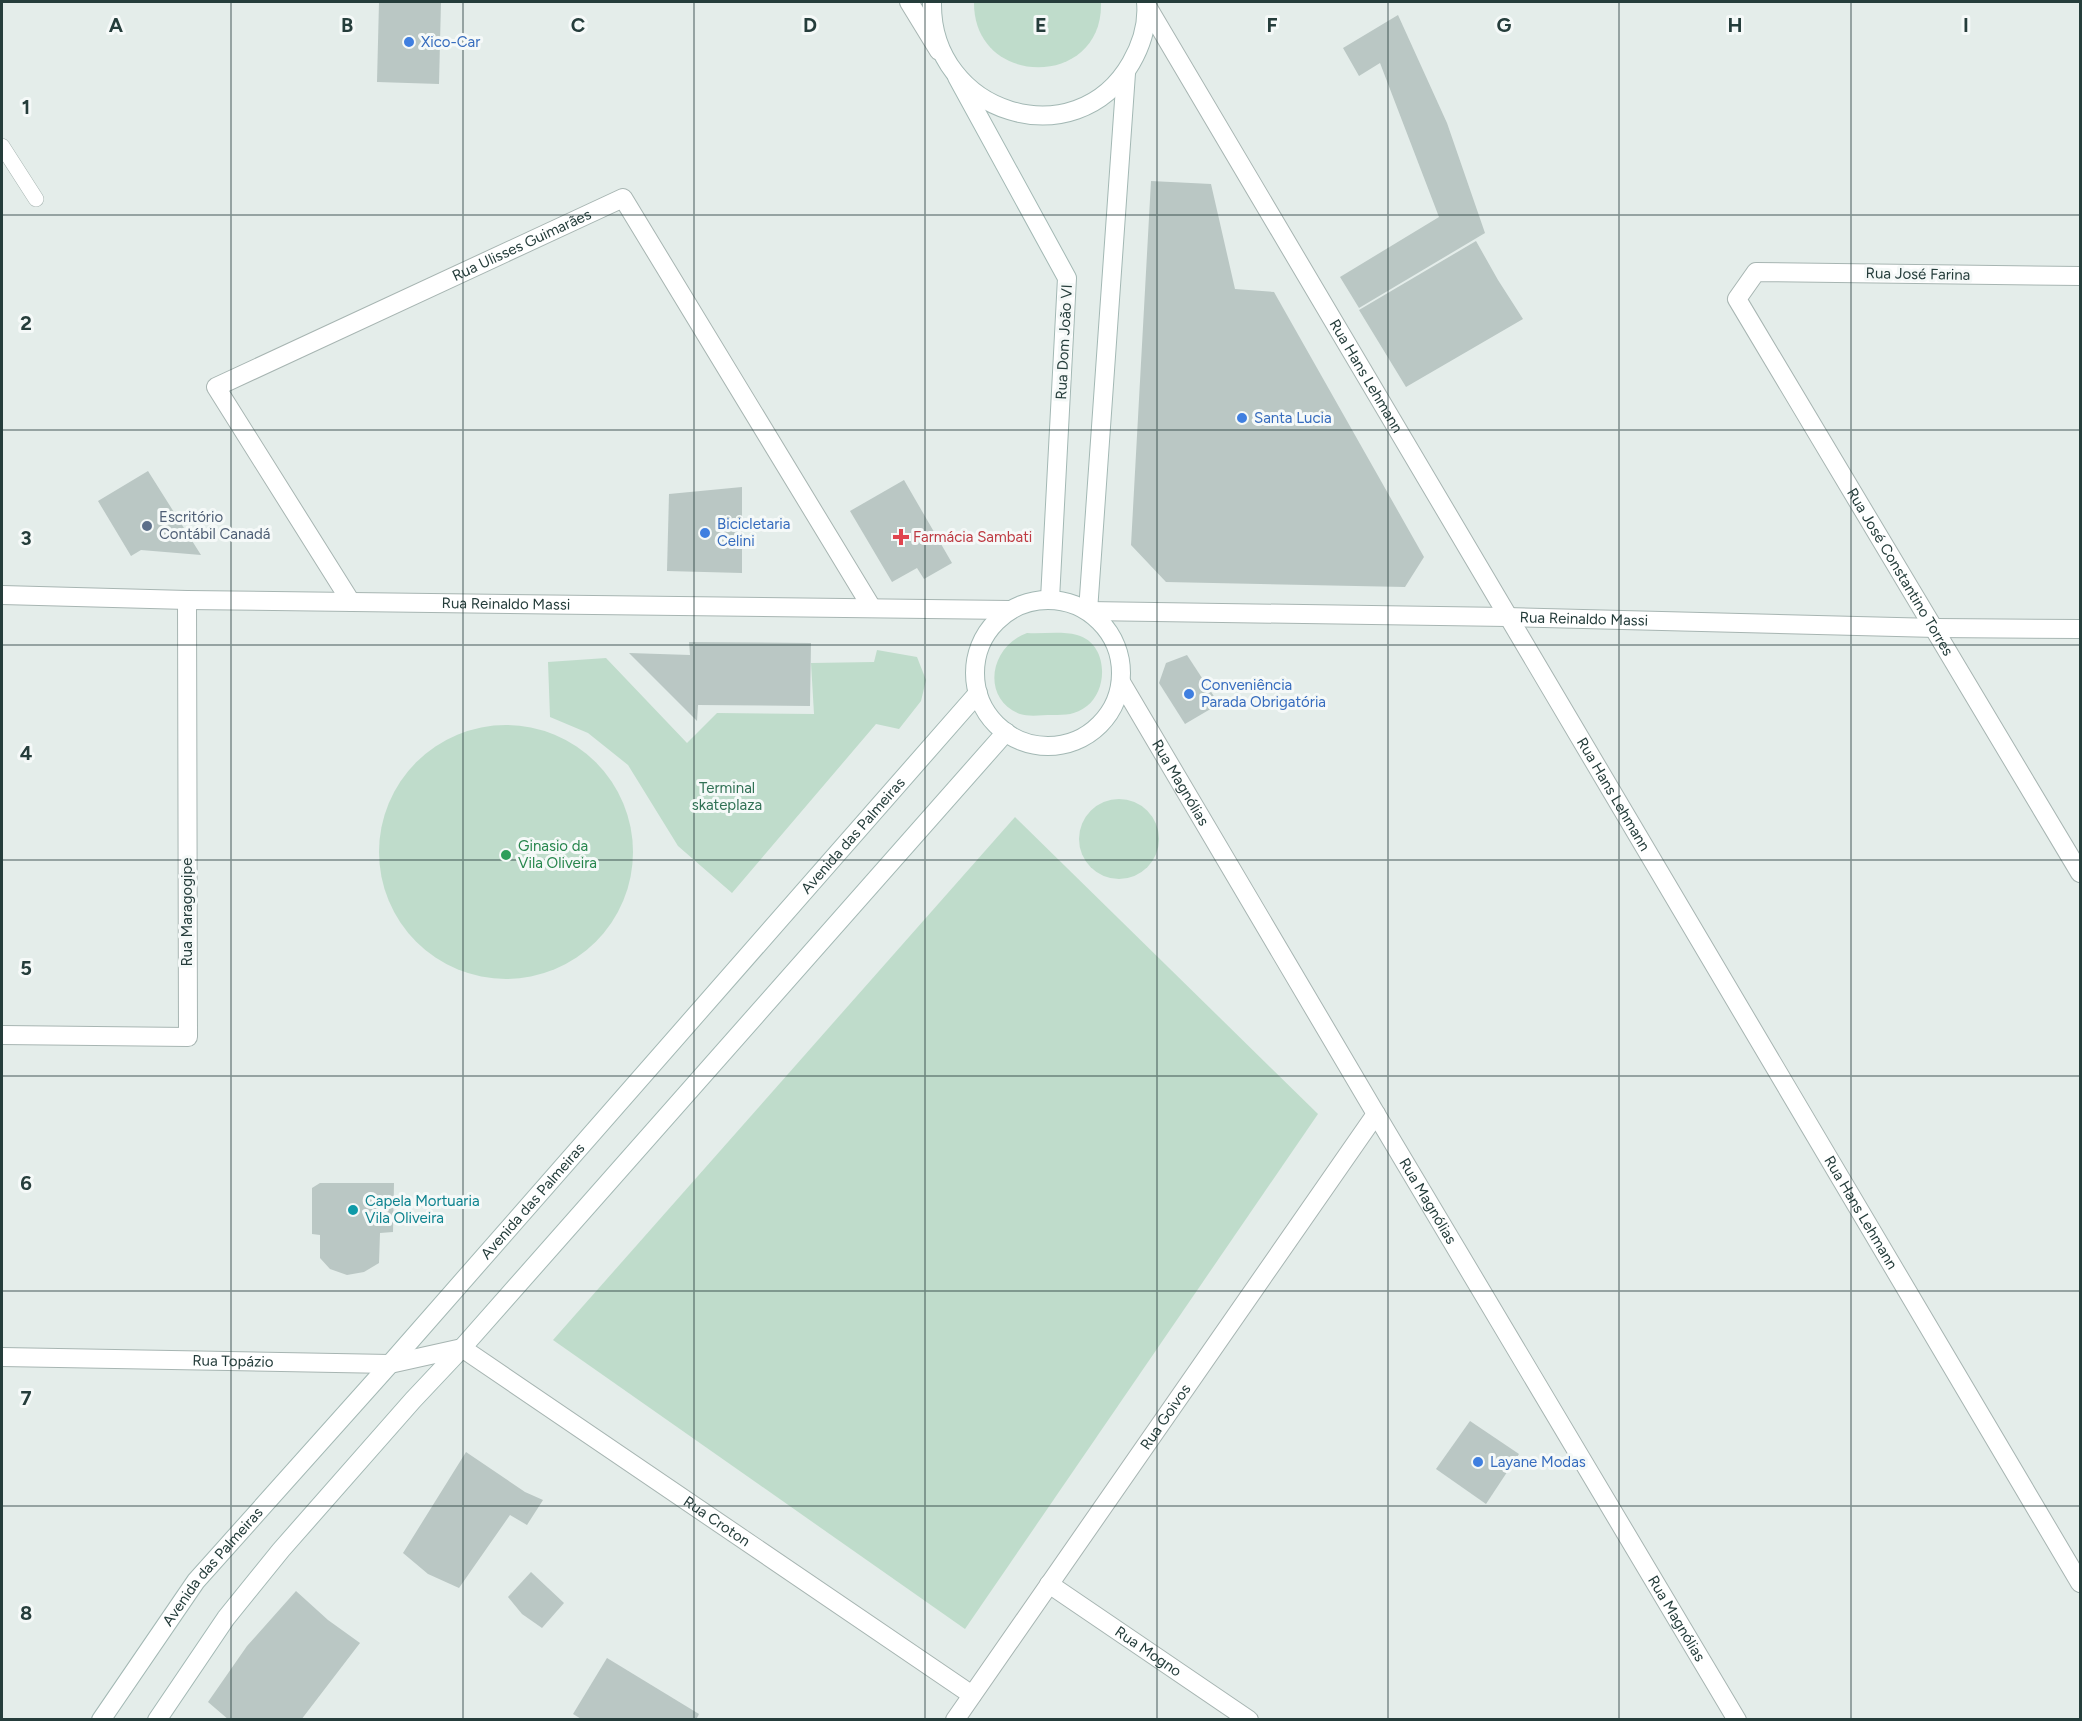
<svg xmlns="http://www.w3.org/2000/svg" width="2082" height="1721" viewBox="0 0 2082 1721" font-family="Figtree,sans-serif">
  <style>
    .green { fill: #bfdccb }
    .building { fill: #bac7c4 }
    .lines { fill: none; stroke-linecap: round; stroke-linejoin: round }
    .lane-casing { stroke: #a7b5b2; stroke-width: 16 }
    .street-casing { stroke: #a7b5b2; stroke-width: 20 }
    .secondary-casing { stroke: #a3b8b4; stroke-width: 20 }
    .lane { stroke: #fff; stroke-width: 15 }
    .street { stroke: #fff; stroke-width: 18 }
    .secondary { stroke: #fff; stroke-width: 18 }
    .grid { fill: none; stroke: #253d3b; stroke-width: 1.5; stroke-opacity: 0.55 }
    .shop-dot { fill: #3f7fe0; stroke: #f5f9f8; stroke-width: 2 }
    .service-dot { fill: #5c6f8a; stroke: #f5f9f8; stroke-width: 2 }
    .health-dot { fill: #e0444e; stroke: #f5f9f8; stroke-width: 2 }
    .leisure-dot { fill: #2e9e5b; stroke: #f5f9f8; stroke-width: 2 }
    .culture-dot { fill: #0f9aa8; stroke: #f5f9f8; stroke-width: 2 }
    .labels { text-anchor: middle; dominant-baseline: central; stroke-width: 6; stroke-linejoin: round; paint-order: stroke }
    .shop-label { font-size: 15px; fill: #366cbe; stroke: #f5f9f8; text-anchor: start }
    .street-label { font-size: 15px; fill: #253d3b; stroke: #f5f9f8 }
    .service-label { font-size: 15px; fill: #4e5e75; stroke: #f5f9f8; text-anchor: start }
    .health-label { font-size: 15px; fill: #be3a42; stroke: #f5f9f8; text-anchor: start }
    .park-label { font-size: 15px; fill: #317155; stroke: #f5f9f8 }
    .leisure-label { font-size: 15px; fill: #27864d; stroke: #f5f9f8; text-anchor: start }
    .culture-label { font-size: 15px; fill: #0d838f; stroke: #f5f9f8; text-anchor: start }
    .grid-label { font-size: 20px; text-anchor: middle; font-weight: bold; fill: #253d3b; stroke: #f5f9f8; stroke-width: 6; stroke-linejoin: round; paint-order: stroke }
  </style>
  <rect width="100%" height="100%" fill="#e4edea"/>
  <g class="green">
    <path d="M974,2h127c3,87 -128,87 -127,0z"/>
    <path d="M1027,633c16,1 35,-2 50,2 31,8 32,54 10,71 -12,9 -21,9 -35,9 -10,0 -23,2 -32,-1 -39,-15 -31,-67 7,-81z"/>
    <path d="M877,650l40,7 9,23 -5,21 -22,28 -23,-5 -144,169 -54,-47 -50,-81 -40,-32 -38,-16 -2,-55 58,-4 81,85 30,-30 97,1 -3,-51 63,-1z"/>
    <circle cx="506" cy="852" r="127"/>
    <circle cx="1119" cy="839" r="40"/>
    <path d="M1015,817l303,297 -353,515 -412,-289z"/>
  </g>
  <g class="building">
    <path d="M379,2h62l-2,82 -62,-2z"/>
    <path d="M1398,15l49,108 38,110 -126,75 -19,-31 99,-60 -59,-154 -21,13 -16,-28z"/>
    <path d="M1151,181l60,3 24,105 39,3 150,265 -19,30 -239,-5 -35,-37z"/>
    <path d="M1476,241l22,39 25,39 -117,68 -47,-77z"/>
    <path d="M148,471l53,84 -60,-5 -10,6 -33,-55z"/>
    <path d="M904,480l48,83 -28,16 -7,-11 -25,14 -42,-71z"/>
    <path d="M742,487v86l-75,-2 2,-77z"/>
    <path d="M689,642l122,1 -1,63 -112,-1 -1,16 -68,-68 61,2z"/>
    <path d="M1187,655l32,49 -34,20 -26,-41 7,-20z"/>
    <path d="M320,1183h74l-1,49 -13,1 -1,30 -15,9 -17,3 -17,-6 -10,-11v-23l-8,-1v-46z"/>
    <path d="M1470,1421l49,33 -33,50 -50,-35z"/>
    <path d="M466,1452l59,40 18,8 -16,25 -17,-10 -51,73 -31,-14 -25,-21z"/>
    <path d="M531,1572l33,31 -22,25 -20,-14 -14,-17z"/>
    <path d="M296,1591l32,29 32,23 -59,77h-72l-21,-18 39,-56z"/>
    <path d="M607,1658l92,56 -3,6h-113l-10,-6z"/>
  </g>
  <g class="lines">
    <defs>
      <path id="lane" d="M2,146l34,53"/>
      <g id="street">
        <path d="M909,2l30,49"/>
        <path id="s1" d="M1147,6l933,1577"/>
        <path id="s2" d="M2080,276l-324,-4 -19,27 343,574"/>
        <path id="s3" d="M2,595l185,5 823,10"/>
        <path id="s4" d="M351,602l-135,-215 407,-189 249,410"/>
        <path id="s5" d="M1088,611l419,6 429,11 144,1"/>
        <path id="s6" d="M1121,682l255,432 361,606"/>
        <path d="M2,1035l186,2 -1,-437"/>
        <path id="s7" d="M2,1357l388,7 72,-16 510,347"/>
        <path id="s8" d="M1049,1584l200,136"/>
        <path id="s9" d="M955,1720l421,-606"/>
      </g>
      <g id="secondary">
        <path d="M932,2c-2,112 144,157 199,61 11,-19 17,-40 15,-61"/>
        <path d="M957,77l110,201 -17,321"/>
        <circle cx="1048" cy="673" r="73"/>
        <path d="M1088,611l38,-538"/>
        <path id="s10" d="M101,1720l95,-139 194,-217 588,-671"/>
        <path d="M157,1720l69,-102 55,-68 132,-150 49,-52 544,-616"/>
      </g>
    </defs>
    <use href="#lane" class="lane-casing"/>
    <use href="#street" class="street-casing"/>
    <use href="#secondary" class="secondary-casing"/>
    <use href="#lane" class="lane"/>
    <use href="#street" class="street"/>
    <use href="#secondary" class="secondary"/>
  </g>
  <path class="grid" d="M231,2v1718M463,2v1718M694,2v1718M925,2v1718M1157,2v1718M1388,2v1718M1619,2v1718M1851,2v1718M2,215h2078M2,430h2078M2,645h2078M2,860h2078M2,1076h2078M2,1291h2078M2,1506h2078"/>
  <g class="shop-dot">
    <circle cx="409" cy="42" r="6"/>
    <circle cx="1242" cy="418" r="6"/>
    <circle cx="705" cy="533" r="6"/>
    <circle cx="1189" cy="694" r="6"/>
    <circle cx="1478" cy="1462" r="6"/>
  </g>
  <circle class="service-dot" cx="147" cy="526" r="6"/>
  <path class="health-dot" d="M898 528h6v6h6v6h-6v6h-6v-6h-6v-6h6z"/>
  <circle class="leisure-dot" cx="506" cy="855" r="6"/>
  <circle class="culture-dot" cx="353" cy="1210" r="6"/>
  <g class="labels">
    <g class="shop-label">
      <text x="421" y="42">Xico-Car</text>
      <text x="1254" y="418">Santa Lucia</text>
      <text x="717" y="524">Bicicletaria<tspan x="717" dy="17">Celini</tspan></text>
      <text x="1201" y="685">Conveniência<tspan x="1201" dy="17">Parada Obrigatória</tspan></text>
      <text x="1490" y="1462">Layane Modas</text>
    </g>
    <g class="street-label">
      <text stroke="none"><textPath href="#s4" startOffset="591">Rua Ulisses Guimarães</textPath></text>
      <text transform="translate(1918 274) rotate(1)">Rua José Farina</text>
      <text transform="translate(1064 342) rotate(-87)">Rua Dom João VI</text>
      <text stroke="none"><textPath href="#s1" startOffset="430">Rua Hans Lehmann</textPath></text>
      <text stroke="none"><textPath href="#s2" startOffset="675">Rua José Constantino Torres</textPath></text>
      <text stroke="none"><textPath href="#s3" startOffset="504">Rua Reinaldo Massi</textPath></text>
      <text stroke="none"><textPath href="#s5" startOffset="496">Rua Reinaldo Massi</textPath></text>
      <text stroke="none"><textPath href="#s6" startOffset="117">Rua Magnólias</textPath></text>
      <text stroke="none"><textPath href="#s1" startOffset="916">Rua Hans Lehmann</textPath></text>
      <text stroke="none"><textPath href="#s10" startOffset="1162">Avenida das Palmeiras</textPath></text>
      <text transform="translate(187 912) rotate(-90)">Rua Maragogipe</text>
      <text stroke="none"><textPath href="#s10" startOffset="676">Avenida das Palmeiras</textPath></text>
      <text stroke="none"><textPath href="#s6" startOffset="603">Rua Magnólias</textPath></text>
      <text stroke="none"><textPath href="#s1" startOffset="1402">Rua Hans Lehmann</textPath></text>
      <text stroke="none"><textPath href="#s7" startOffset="231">Rua Topázio</textPath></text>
      <text stroke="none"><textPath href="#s9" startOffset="369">Rua Goivos</textPath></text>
      <text stroke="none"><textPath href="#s7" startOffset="770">Rua Croton</textPath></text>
      <text stroke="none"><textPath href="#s10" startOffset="190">Avenida das Palmeiras</textPath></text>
      <text stroke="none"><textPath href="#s6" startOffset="1089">Rua Magnólias</textPath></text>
      <text stroke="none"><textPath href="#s8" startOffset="120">Rua Mogno</textPath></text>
    </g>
    <g class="service-label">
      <text x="159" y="517">Escritório<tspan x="159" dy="17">Contábil Canadá</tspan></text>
    </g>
    <g class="health-label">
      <text x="913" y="537">Farmácia Sambati</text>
    </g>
    <g class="park-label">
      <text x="727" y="788">Terminal<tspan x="727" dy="17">skateplaza</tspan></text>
    </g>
    <g class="leisure-label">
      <text x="518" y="846">Ginasio da<tspan x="518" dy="17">Vila Oliveira</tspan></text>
    </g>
    <g class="culture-label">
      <text x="365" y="1201">Capela Mortuaria<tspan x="365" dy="17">Vila Oliveira</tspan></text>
    </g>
  </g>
  <g class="grid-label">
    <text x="116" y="32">A</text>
    <text x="347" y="32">B</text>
    <text x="578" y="32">C</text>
    <text x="810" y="32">D</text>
    <text x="1041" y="32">E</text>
    <text x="1272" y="32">F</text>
    <text x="1504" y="32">G</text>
    <text x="1735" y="32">H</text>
    <text x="1966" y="32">I</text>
    <text x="26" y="114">1</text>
    <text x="26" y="330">2</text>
    <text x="26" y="545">3</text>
    <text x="26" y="760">4</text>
    <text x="26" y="975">5</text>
    <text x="26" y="1190">6</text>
    <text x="26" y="1405">7</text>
    <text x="26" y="1620">8</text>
  </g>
  <rect width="2082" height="1721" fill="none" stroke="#253d3b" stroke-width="6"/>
</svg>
